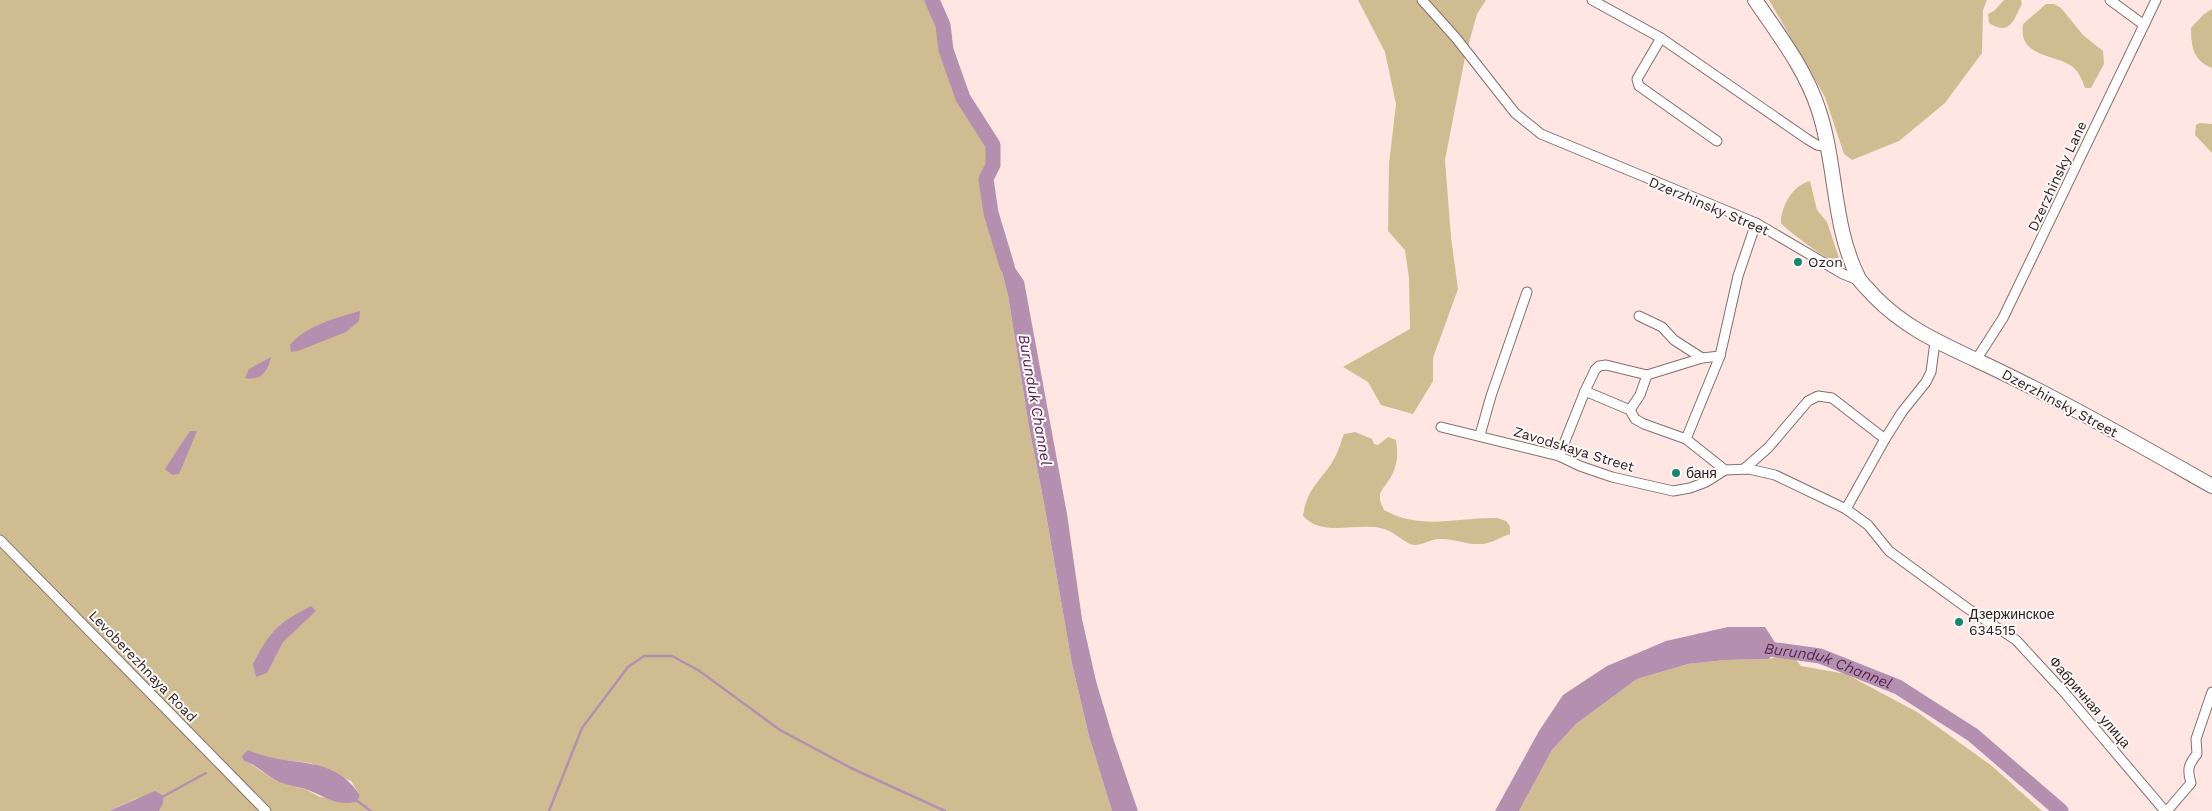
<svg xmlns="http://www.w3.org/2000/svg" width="2212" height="811" viewBox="0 0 2212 811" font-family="'Work Sans',sans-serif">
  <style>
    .green { fill: #d0bc91; fill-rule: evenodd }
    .water { fill: #b58faf }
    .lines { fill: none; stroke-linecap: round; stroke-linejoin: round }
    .stream { stroke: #b58faf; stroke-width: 2.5 }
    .river { stroke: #b58faf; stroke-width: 15 }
    .street-casing { stroke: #846f6c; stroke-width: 11 }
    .secondary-casing { stroke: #846f6c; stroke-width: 16 }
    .street { stroke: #fff; stroke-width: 9 }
    .secondary { stroke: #fff; stroke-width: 14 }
    .poi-dot { fill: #138a6d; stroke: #fef9f8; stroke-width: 2 }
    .labels { text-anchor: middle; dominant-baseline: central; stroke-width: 4; stroke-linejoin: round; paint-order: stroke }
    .street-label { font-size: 14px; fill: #2b2321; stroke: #fef9f8 }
    .poi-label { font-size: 14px; fill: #2b2321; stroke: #fef9f8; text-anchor: start }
    .water-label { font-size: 15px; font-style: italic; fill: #562650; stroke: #fef9f8 }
  </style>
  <rect width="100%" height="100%" fill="#ffe6e2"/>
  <g class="green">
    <path d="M0,0h932l11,25 3,25 17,48 30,47v20l-7,14 5,34 9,33 1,22 7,27 21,132 15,76 28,161 17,72 23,75h-953l4,-7 1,-8 -26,2 -29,13h-109zM248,751l20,7 42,5 41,18 9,14 -2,6 -38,-4 -13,-7 -31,-9 -28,-19z"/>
    <path d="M1358,0h128l-9,14 -12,43 -20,103 6,77 7,52 -25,69v23l-20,33 -32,-9 -13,-23 -25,-15 67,-38 -1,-51 -4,-28 -17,-19 1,-67 7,-60 -11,-52z"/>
    <path d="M1769,0h218l-4,10 -1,43 -37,50 -46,38 -47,19 -8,-6 -19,-57z"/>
    <path d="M2004,0h17l1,4c-9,17 -12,32 -33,19l-1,-9 6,-3z"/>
    <path d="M2046,4h8l7,4 22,27 20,16 1,13 -13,24h-6c-3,-9 -7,-18 -15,-23 -17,-11 -52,-8 -47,-41z"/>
    <path d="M2212,9v59c-19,-7 -21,-22 -21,-40l13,-14z"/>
    <path d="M2200,123l12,1v29l-17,-18 1,-10z"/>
    <path d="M1810,181l7,29 10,12 13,39 -3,2c-7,-1 -51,-33 -56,-40 0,-17 12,-38 29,-42z"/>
    <path d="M1355,432l17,7 2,5 4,1 10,-8 8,3c2,13 2,23 -4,35 -8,15 -18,17 -8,35 38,21 73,7 113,8l9,3 4,5v8c-9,3 -20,10 -29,10 -14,1 -28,-6 -42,-5 -10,0 -19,9 -29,5 -10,-5 -18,-14 -30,-16 -25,-5 -58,9 -77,-12 4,-30 20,-36 32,-59 4,-7 6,-16 9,-23z"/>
    <path d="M1790,653l11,13 45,8 71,38 75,54 50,45h-523l33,-61 24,-26 61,-45 51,-15 37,-4 44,-1z"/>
  </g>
  <g class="water">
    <path d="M1000,246l24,35 43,233 15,105 14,62 17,57 25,73h-26l-23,-75 -17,-72 -28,-161 -15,-76 -21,-132 -7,-27z"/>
    <path d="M360,311l-1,10 -13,11 -48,19 -7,1 -1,-7c17,-20 46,-27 70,-34z"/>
    <path d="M271,357c-3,15 -11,24 -26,21l4,-9z"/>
    <path d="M190,431h7l-18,43 -7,1 -7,-6z"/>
    <path d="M311,606l5,5 -33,31 -16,31 -11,4 -3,-13c17,-33 25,-41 58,-58z"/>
    <path d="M1728,627h37l13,20 -9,12 -44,1 -37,4 -51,15 -61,45 -24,26 -33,61h-24l44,-80 24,-36 44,-29 59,-25z"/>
    <path d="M248,750c42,19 83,2 112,45l-2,6c-22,7 -34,-6 -53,-12 -10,-3 -21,-4 -30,-9 -10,-6 -20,-16 -31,-19l-2,-5z"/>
    <path d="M155,791l9,5 -1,8 -4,7h-50z"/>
  </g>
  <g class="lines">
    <g class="stream">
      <path d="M162,797l44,-24"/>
      <path d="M356,800l15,11"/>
      <path d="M549,811l33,-83 46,-61 16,-11h28l26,14 82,60 71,38 94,43"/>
    </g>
    <g class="river">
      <path d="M932,0l11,25 3,25 17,48 30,47v20l-7,14 5,34 16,53"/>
      <path id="s1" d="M1755,647l65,9 78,31 75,48 88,76"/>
    </g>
    <defs>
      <g id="street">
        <path d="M1422,0l34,38 59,75 26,21 215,89 87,51 17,7"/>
        <path d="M1592,0l69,38 146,101 10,6 12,2"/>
        <path d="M2110,0l34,25"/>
        <path d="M1661,38l-24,41 2,7 78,55"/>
        <path d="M1639,316l23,11 12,13 28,18"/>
        <path d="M1976,360l27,-42 153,-318"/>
        <path d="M1585,391l45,19 5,9 9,5 42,15 39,31 24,-1 26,6 71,34 22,16 21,26 78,57 49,32 48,52 101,119"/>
        <path d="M1630,410l10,-15 7,-20"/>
        <path d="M1441,427l118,29 21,10 32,11 61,14 17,-3 16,-6 19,-12"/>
        <path d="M1480,435l11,-39 36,-104"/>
        <path d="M1686,439l34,-83 18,-80 18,-53"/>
        <path d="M1559,456l26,-65 10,-21 4,-4 7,-1 41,10 55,-17 18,-2"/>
        <path d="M1744,469l24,-21 40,-47 10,-5 14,2 53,41"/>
        <path d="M1846,509l39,-70 17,-27 24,-30 5,-10 4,-30"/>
        <path d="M0,540l266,271"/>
        <path d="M2167,811l24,-28c-4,-13 -3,-18 6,-29l-1,-15 16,-47"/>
      </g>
      <path id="secondary" d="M1755,0c24,35 51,70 64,111 18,55 13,115 40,168 4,6 10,11 15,17 30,31 64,46 102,64 26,12 52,25 77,38 54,28 106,58 159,88"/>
    </defs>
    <use href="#street" class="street-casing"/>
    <use href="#secondary" class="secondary-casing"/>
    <use href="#street" class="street"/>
    <use href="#secondary" class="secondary"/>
  </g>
  <g class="poi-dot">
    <circle cx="1798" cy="262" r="5"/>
    <circle cx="1676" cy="473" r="5"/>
    <circle cx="1959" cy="622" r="5"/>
  </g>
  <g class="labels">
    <g class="street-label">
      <text transform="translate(2057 176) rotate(-65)">Dzerzhinsky Lane</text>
      <text transform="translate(1709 206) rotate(23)">Dzerzhinsky Street</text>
      <text transform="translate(2060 403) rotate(28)">Dzerzhinsky Street</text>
      <text transform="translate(1574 449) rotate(17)">Zavodskaya Street</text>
      <text transform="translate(143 666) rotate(46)">Levoberezhnaya Road</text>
      <text transform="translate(2090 702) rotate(49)">Фабричная улица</text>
    </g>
    <g class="poi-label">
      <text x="1808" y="262">Ozon</text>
      <text x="1686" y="473">баня</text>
      <text x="1969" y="614">Дзержинское<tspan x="1969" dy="16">634515</tspan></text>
    </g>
    <g class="water-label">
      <text transform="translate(1035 400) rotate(80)">Burunduk Channel</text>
      <text stroke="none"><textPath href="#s1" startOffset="76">Burunduk Channel</textPath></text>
    </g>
  </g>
</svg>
